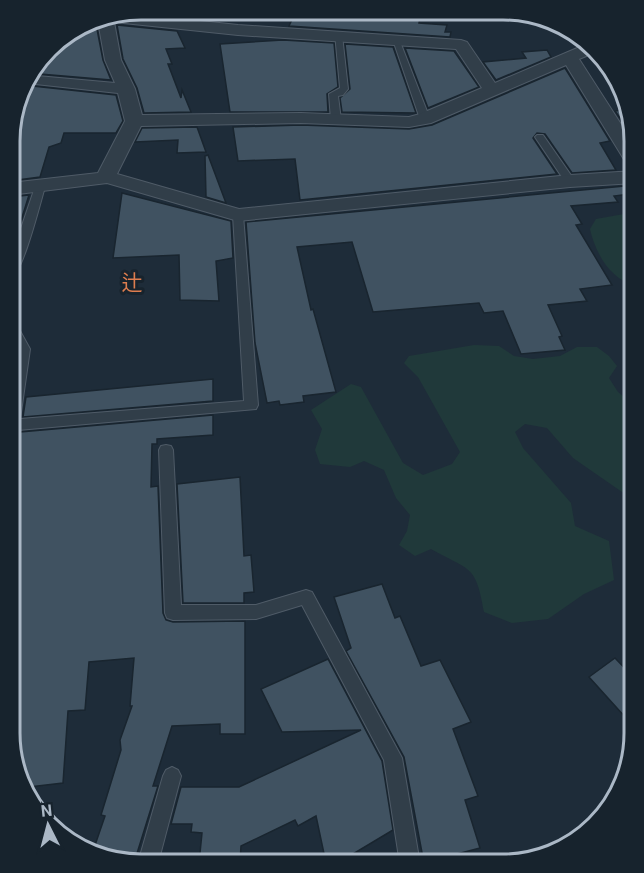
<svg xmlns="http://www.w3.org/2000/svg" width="644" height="873" viewBox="0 0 644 873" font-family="Roboto,'Noto Sans JP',sans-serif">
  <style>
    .green { fill: #20393a }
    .building { fill: #405261; stroke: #19252f; stroke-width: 1.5 }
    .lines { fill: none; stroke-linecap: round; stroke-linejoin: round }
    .service-casing { stroke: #4f5b67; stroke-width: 2 }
    .minor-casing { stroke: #4f5b67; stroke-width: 2 }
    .service { fill: #313e49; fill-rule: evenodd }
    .minor { fill: #313e49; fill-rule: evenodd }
    .labels { text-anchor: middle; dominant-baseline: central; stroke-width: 6; stroke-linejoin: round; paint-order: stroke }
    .quarter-label { font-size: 21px; fill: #dd7d4f; stroke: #17232d }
    .rim { fill: none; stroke: #abb8c6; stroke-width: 3 }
  </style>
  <rect width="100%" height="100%" fill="#1e2c39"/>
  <g class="green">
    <path d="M635,212v73c-25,-5 -40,-33 -45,-56l6,-10z"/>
    <path d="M474,345l25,1 15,10 19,3 27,-3 17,-9h20l12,9 8,10 -8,12 9,14 17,14v95l-62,-43 -26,-30 -22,-4 -10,8 8,16 48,55 4,23 34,15 5,39 -30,14 -36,25 -36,4 -28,-11c-8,-48 -14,-41 -53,-63l-16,7 -16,-11 8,-14 3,-16 -14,-17 -12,-28 -20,-9 -14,6 -30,-3 -5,-14 7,-21 -11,-19 40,-26 10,3 42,76 20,12 29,-11 8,-12 -42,-75 -14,-14 5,-7z"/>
  </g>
  <g class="building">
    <path d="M421,12l-2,11 28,2 -2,7h6l-1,5 -161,-11 6,-13z"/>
    <path d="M96,24l7,36 8,20 -83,-7 26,-32 27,-15z"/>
    <path d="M117,25l60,6 8,17 -19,1 6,15h-4l13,34 1,-8 9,22 -47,1 -7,-25 -14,-29z"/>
    <path d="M283,40l51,3 4,44 -11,7 1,18h-98l-10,-68z"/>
    <path d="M345,44l48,3 23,66 -74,-1 -2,-14 10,-9z"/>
    <path d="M405,48l49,3 25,36 -51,21z"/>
    <path d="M547,50l4,7 -55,23 -13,-18 43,-4 -4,-6z"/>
    <path d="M565,68l45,73 -10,2 16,27 -44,3 -27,-39 -8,-1 -4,5 24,36 -257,26 -5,-41 -57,2 -5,-34 68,-2 108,4 23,-4z"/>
    <path d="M23,85l93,10 7,26 -7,12h-52l-3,10 -12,4 -9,30 -30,4v-58z"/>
    <path d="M628,109l2,10 4,18 -19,-26z"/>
    <path d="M197,127l9,25 -29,1 1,-13 -43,2 7,-14z"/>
    <path d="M208,155l18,48 -20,-6 -1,-41z"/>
    <path d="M625,186l5,8 -16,2 4,6 -47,4 11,18 -6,1 36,60 -32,4 7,12 -39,4 14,31 -3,1 6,13 -44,4 -18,-43 -19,2 -5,-10 -106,9 -21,-70 -55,5 14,63 2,-1 23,83 -33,4 1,6 -24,3 -1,-4 -12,2 -12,-60 -9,-121z"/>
    <path d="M122,193l109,28 2,37 -17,3 3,40 -39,-1 -1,-45 -66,3z"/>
    <path d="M29,195l-14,45h-5v-43z"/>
    <path d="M213,379v22l-190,16 3,-20z"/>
    <path d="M213,415v20l-56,4v5h-5l-1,43 7,-1 5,127 3,7 7,2 72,-1v113h-25v-10l-48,2 -19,60h5l-24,77h-10l-31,-12 12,-35 -4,-1 20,-65 -1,-10 12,-34h-2l4,-48 -45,4 -4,48 -17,1 -5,72 -34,4v-3l-8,1 -12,-52v-245l10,-52 1,-4z"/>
    <path d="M240,477l4,79 7,-1 3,37 -10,1v10h-61l-6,-119z"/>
    <path d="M382,584l13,34 5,-2 21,50 19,-6 31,62 -18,7 25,67 -13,4 15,48 -46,12 -2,-5 -9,3 -19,-101 -58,-106 5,-3 -17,-51z"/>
    <path d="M615,658l20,21v49l-46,-51z"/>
    <path d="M328,659l54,102 11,69 -42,25 3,9 -28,-1 -10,-47 -18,10 -3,-6 -54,26 -1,17h-41l3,-30 -11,-1 1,-8h-21l10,-37h58l122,-57 -79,2 -21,-43z"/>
  </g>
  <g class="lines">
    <defs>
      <g id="service">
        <path d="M335,33l7,2 6,54 -5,6 -5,1 3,24 -5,3 -5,-3 -2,-26 11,-6z"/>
        <path d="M392,37l7,2 31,80 -2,2 -8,-2z"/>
        <path d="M537,135h6l32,46 -1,2h-8l-31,-46z"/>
        <path d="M40,184l5,3c-5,16 -22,87 -35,92v-18l25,-74z"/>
        <path d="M238,212l5,3 15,190 -2,4 -238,21 -3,12 -5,1v-44l8,-50 -8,-15v-15l4,1 16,29 -10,70 224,-18 -11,-186z"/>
        <path d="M166,445l5,1 2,4 8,155h75l50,-15 6,2 90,166 18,106h-20l-16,-104 -82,-155 -46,14 -83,1 -6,-2 -2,-5 -6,-163 2,-4z"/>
        <path d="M172,767l6,3 3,6 -23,87h-20l25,-87 3,-6z"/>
      </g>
      <path id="minor" d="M144,15l94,10 223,15 6,2 28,41 94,-40 7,9 -17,7 56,87v21l-10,-6 -59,-96 -135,58 -22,4 -108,-4 -160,3 -24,48 122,35 331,-34 65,-4v12l-65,4 -332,34 -131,-38 -97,12v-12l88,-10 27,-52 -7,-28 -92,-10h-2l2,-8 89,8 -10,-23 -8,-44zM114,22l124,13 218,14 26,39 -62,26 -11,3 -108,-4 -159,2 -7,-26 -14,-29z"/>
    </defs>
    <use href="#service" class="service-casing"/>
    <use href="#minor" class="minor-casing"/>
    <use href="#service" class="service"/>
    <use href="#minor" class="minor"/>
  </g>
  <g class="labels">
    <g class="quarter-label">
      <text x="132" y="283">辻</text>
    </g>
  </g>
  <path d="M0 0H644V873H0ZM141 20H503A121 121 0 0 1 624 141V733A121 121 0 0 1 503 854H141A121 121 0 0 1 20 733V141A121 121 0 0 1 141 20Z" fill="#17232d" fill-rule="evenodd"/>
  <path class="rim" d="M141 20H503A121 121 0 0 1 624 141V733A121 121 0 0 1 503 854H141A121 121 0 0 1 20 733V141A121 121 0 0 1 141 20Z"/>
  <g transform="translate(48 825) rotate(354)" stroke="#17232d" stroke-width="4.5" paint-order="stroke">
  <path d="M0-4.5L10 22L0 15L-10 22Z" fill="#abb8c6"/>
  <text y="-9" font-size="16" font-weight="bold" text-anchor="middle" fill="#abb8c6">N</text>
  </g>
</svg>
